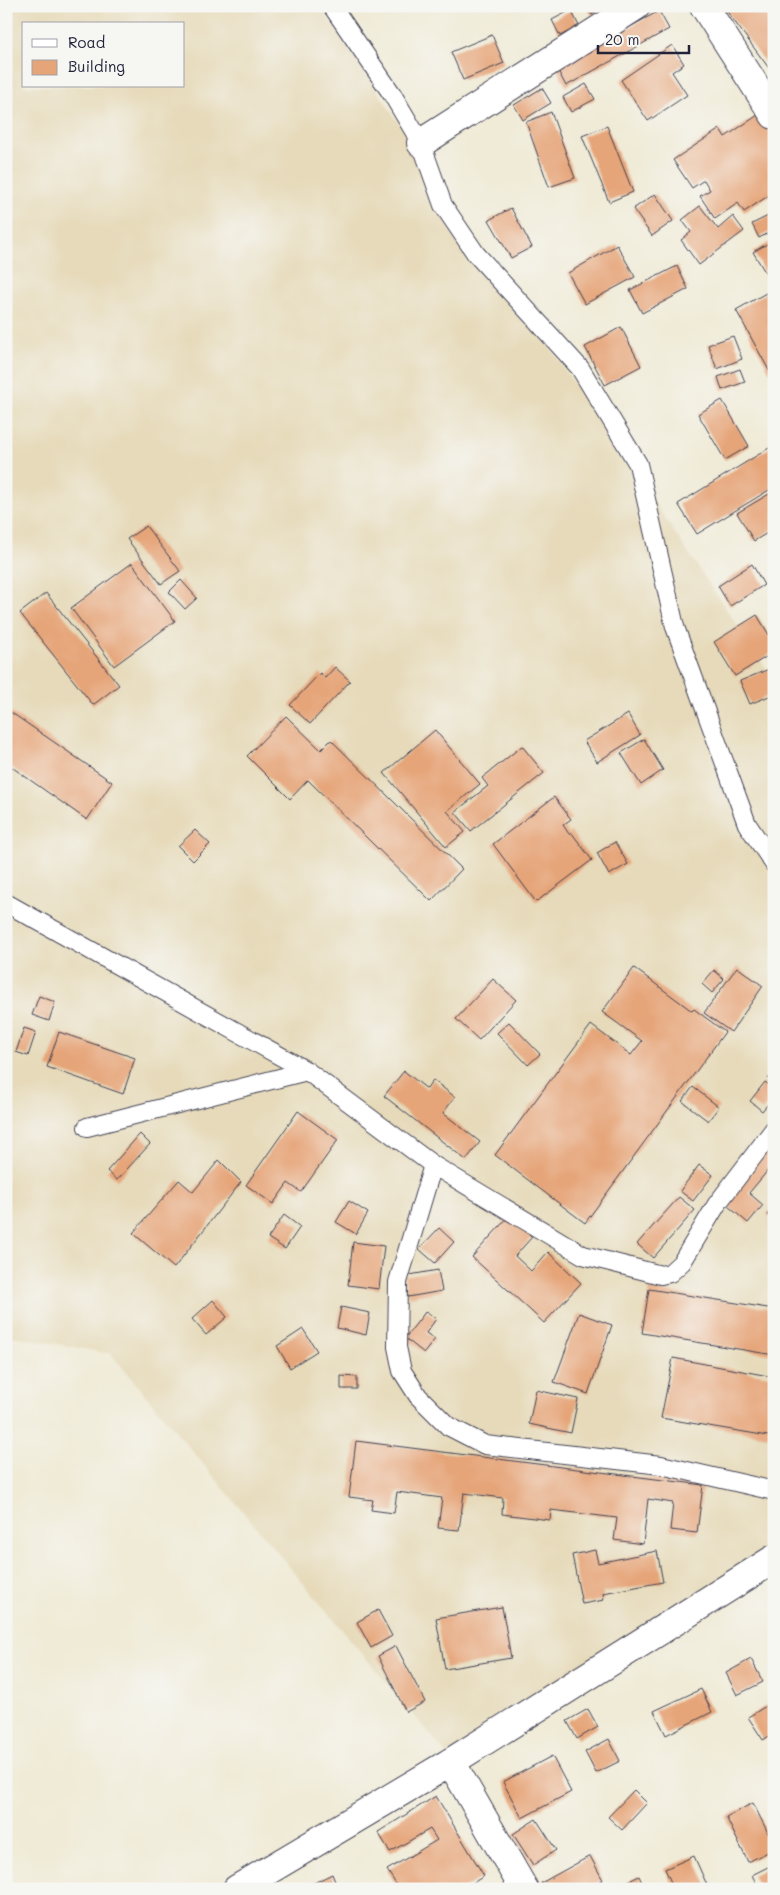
<svg xmlns="http://www.w3.org/2000/svg" width="780" height="1895" viewBox="0 0 780 1895" font-family="Mali,sans-serif">
  <style>
    .built { fill: #e6daba; fill-rule: evenodd }
    .building { fill: #e6a579 }
    .lines { fill: none; stroke-linecap: round; stroke-linejoin: round }
    .lane-casing { stroke: #414052; stroke-width: 20 }
    .street-casing { stroke: #414052; stroke-width: 30 }
    .lane { stroke: #fff; stroke-width: 18 }
    .street { stroke: #fff; stroke-width: 28 }
  </style>
  <rect width="100%" height="100%" fill="#f6f6f2"/>
  <filter id="ink" filterUnits="userSpaceOnUse"><feTurbulence type="fractalNoise" baseFrequency=".02" numOctaves="2"/><feDisplacementMap in="SourceGraphic" scale="10" xChannelSelector="R" yChannelSelector="G"/><feConvolveMatrix kernelMatrix="1 2 1 2 8 2 1 2 1" color-interpolation-filters="sRGB"/></filter>
  <filter id="wash" filterUnits="userSpaceOnUse"><feTurbulence type="fractalNoise" baseFrequency=".0096" numOctaves="4" result="noise"/><feDisplacementMap in="SourceGraphic" scale="20" xChannelSelector="R" yChannelSelector="G"/><feGaussianBlur stdDeviation="1.12" result="paint"/><feColorMatrix in="noise" values="0 0 0 0 0 0 0 0 0 0 0 0 0 0 0 0 0 1.4 0 .05"/><feComposite in="paint" operator="in"/></filter>
  <g filter="url(#wash)">
    <rect width="100%" height="100%" fill="#f0ebd7"/>
    <path class="built" d="M6,6h314l454,674v875l-326,201 -337,-402 -105,-19zM24,24h160v62h-160z"/>
    <g id="blocks">
      <g class="building">
        <path d="M585,6h18l-11,9z"/>
        <path d="M723,6h51v69z"/>
        <path d="M571,10l8,16 -19,10 -8,-16z"/>
        <path d="M659,11l10,18 -103,57 -10,-19z"/>
        <path d="M492,35l12,28 -41,17 -12,-28z"/>
        <path d="M672,45l12,19 -12,8 15,23 -39,26 -27,-41z"/>
        <path d="M586,84l9,15 -24,13 -8,-15z"/>
        <path d="M542,88l9,15 -28,17 -9,-15z"/>
        <path d="M551,112l24,66 -26,9 -23,-65z"/>
        <path d="M761,113l13,19v60l-30,20 -6,-9 -23,16 -15,-23 10,-6 -6,-10 -12,8 -19,-28 47,-31 5,8z"/>
        <path d="M607,126l26,66 -24,10 -27,-66z"/>
        <path d="M655,194l18,27 -21,15 -19,-27z"/>
        <path d="M700,206l18,23 15,-13 11,15 -45,34 -18,-25 10,-8 -9,-12z"/>
        <path d="M511,208l21,39 -21,11 -22,-38z"/>
        <path d="M774,213v17l-15,8 -7,-14z"/>
        <path d="M774,240v47l-21,-35z"/>
        <path d="M617,245l18,32 -50,27 -17,-31z"/>
        <path d="M677,266l11,23 -46,24 -12,-23z"/>
        <path d="M766,293l8,13v66l-3,2 -35,-64z"/>
        <path d="M621,327l20,39 -36,19 -20,-38z"/>
        <path d="M733,336l9,23 -25,10 -9,-24z"/>
        <path d="M740,369l5,13 -23,8 -4,-13z"/>
        <path d="M722,400l27,46 -24,14 -27,-46z"/>
        <path d="M774,445v42l-77,47 -19,-30z"/>
        <path d="M774,491v38l-20,12 -17,-28z"/>
        <path d="M146,526l34,45 -19,13 -34,-45z"/>
        <path d="M132,563l43,58 -61,45 -43,-58z"/>
        <path d="M752,564l12,21 -34,21 -12,-20z"/>
        <path d="M181,580l16,18 -12,11 -16,-17z"/>
        <path d="M46,593l73,92 -26,20 -73,-92z"/>
        <path d="M757,615l17,28v9l-39,24 -21,-34z"/>
        <path d="M335,667l15,14 -40,43 -20,-19 30,-32 5,5z"/>
        <path d="M774,667v27l-24,10 -10,-23z"/>
        <path d="M6,709l106,73 -25,38 -81,-57z"/>
        <path d="M628,714l12,21 -43,27 -13,-21z"/>
        <path d="M286,716l35,34 10,-10 131,129 -31,32 -123,-121 -18,19 -43,-43z"/>
        <path d="M435,730l45,54 -33,27 18,21 -19,15 -62,-74z"/>
        <path d="M644,739l19,31 -22,15 -20,-32z"/>
        <path d="M522,746l22,27 -73,58 -16,-19 33,-26 -6,-8z"/>
        <path d="M554,797l17,22 -8,6 6,9 2,-2 21,28 -56,42 -43,-58z"/>
        <path d="M195,830l15,14 -17,17 -15,-15z"/>
        <path d="M615,842l13,22 -19,11 -12,-22z"/>
        <path d="M737,967l26,19 -32,46 -27,-19z"/>
        <path d="M634,968l58,43 2,-2 31,23 -140,191 -90,-68 96,-130 40,30 11,-14 -40,-29z"/>
        <path d="M714,970l10,9 -12,14 -10,-9z"/>
        <path d="M493,979l23,21 -37,40 -23,-21z"/>
        <path d="M39,996l16,6 -6,19 -17,-6z"/>
        <path d="M509,1022l31,32 -12,11 -31,-32z"/>
        <path d="M24,1028l12,4 -8,24 -12,-4z"/>
        <path d="M59,1032l76,26 -12,36 -76,-27z"/>
        <path d="M404,1071l23,18 6,-9 22,17 -12,16 37,29 -14,18 -82,-64z"/>
        <path d="M774,1071v13l-6,-5z"/>
        <path d="M765,1082l9,7v8l-12,14 -12,-10z"/>
        <path d="M693,1087l26,20 -11,14 -26,-20z"/>
        <path d="M298,1111l40,29 -37,52 -13,-9 -15,21 -27,-19z"/>
        <path d="M140,1134l10,10 -33,36 -10,-9z"/>
        <path d="M774,1139v24l-25,30 14,12 -15,18 -26,-22z"/>
        <path d="M219,1160l22,22 -67,86 -41,-35 46,-53 14,12z"/>
        <path d="M699,1165l14,10 -20,26 -13,-10z"/>
        <path d="M679,1197l16,13 -42,48 -16,-14z"/>
        <path d="M349,1201l19,12 -12,21 -20,-12z"/>
        <path d="M774,1206v14l-7,-5z"/>
        <path d="M284,1215l16,12 -15,22 -17,-11z"/>
        <path d="M509,1216l23,21 -17,19 16,15 17,-19 33,31 -37,40 -72,-66z"/>
        <path d="M439,1228l15,14 -19,21 -16,-14z"/>
        <path d="M353,1242l31,4 -5,43 -31,-4z"/>
        <path d="M438,1270l4,21 -34,6 -4,-21z"/>
        <path d="M649,1289l125,20v46l-132,-22z"/>
        <path d="M213,1300l14,17 -21,18 -14,-16z"/>
        <path d="M341,1307l29,6 -4,22 -29,-7z"/>
        <path d="M426,1311l10,8 -10,14 9,6 -11,14 -19,-15z"/>
        <path d="M579,1313l33,12 -24,69 -34,-12z"/>
        <path d="M303,1329l14,22 -27,17 -13,-22z"/>
        <path d="M673,1358l101,19v60l-113,-19z"/>
        <path d="M341,1376l16,1v12h-16z"/>
        <path d="M536,1390l42,9 -7,34 -42,-9z"/>
        <path d="M356,1441l347,44 -6,48 -27,-3 3,-27 -25,-4 -5,45 -29,-4 3,-22 -66,-8 -1,10 -48,-6 1,-16 -39,-5 -5,37 -21,-2 4,-30 -45,-6 -3,21 -23,-3 2,-10 -24,-3z"/>
        <path d="M595,1550l3,13 59,-12 6,31 -60,11 1,7 -22,4 -10,-49z"/>
        <path d="M502,1607l9,51 -66,11 -9,-51z"/>
        <path d="M378,1610l14,26 -21,12 -14,-26z"/>
        <path d="M396,1646l29,56 -19,10 -28,-56z"/>
        <path d="M751,1659l12,23 -26,13 -11,-22z"/>
        <path d="M701,1689l11,23 -46,23 -12,-24z"/>
        <path d="M774,1701v32l-11,7 -15,-23z"/>
        <path d="M588,1709l10,18 -21,12 -10,-18z"/>
        <path d="M609,1739l11,22 -24,12 -11,-21z"/>
        <path d="M552,1756l19,36 -49,26 -19,-36z"/>
        <path d="M634,1790l13,13 -25,27 -14,-13z"/>
        <path d="M436,1796l48,80 -21,13h-64l-12,-19 50,-30 -7,-11 -40,23 -12,-20z"/>
        <path d="M753,1803l21,42v4l-26,13 -22,-45z"/>
        <path d="M536,1819l20,31 -23,15 -20,-31z"/>
        <path d="M590,1856l13,24 -18,9h-40l-4,-6z"/>
        <path d="M694,1856l13,29 -9,4h-24l-9,-20z"/>
        <path d="M774,1864v22l-5,3h-10l-7,-14z"/>
        <path d="M332,1874l6,15h-36z"/>
        <path d="M639,1876l6,13h-27l-1,-2z"/>
      </g>
    </g>
  </g>
  <g filter="url(#ink)">
    <use href="#blocks" fill-opacity="0" stroke="#414052" stroke-width="1"/>
    <g class="lines">
      <defs>
        <g id="lane">
          <path d="M332,6l60,88 29,49 22,62 33,49 104,114 58,96 37,163 72,197 27,40"/>
          <path d="M6,903l301,168 126,94 150,90 78,20 9,-2 12,-11 35,-58 57,-75"/>
          <path d="M87,1127l220,-56"/>
          <path d="M433,1165l-35,117 -1,65 5,24 16,25 30,30 37,19 176,20 113,26"/>
        </g>
        <g id="street">
          <path d="M704,6l70,109"/>
          <path d="M421,143l215,-137"/>
          <path d="M451,1762l73,127"/>
          <path d="M237,1889l214,-127 323,-203"/>
        </g>
      </defs>
      <use href="#lane" class="lane-casing"/>
      <use href="#street" class="street-casing"/>
      <use href="#lane" class="lane"/>
      <use href="#street" class="street"/>
    </g>
  </g>
  <rect width="780" height="1895" fill="none" stroke="#f6f6f2" stroke-width="25"/>
  <rect x="22" y="22" width="162" height="65" fill="#f6f6f2" stroke="#a1a1a9"/>
  <rect x="32" y="39" width="25" height="8" fill="#ffffff" stroke="#a1a1a9"/>
  <text x="68" y="48" font-size="15" fill="#22223b">Road</text>
  <rect x="32" y="60" width="25" height="15" fill="#e6a579" stroke="#a1a1a9"/>
  <text x="68" y="72" font-size="15" fill="#22223b">Building</text>
  <path d="M598 45v8h91v-8" fill="none" stroke="#22223b" stroke-width="2.5"/>
  <text x="605" y="45" font-size="15" fill="#22223b" stroke="#f6f6f2" stroke-width="4" paint-order="stroke">20 m</text>
</svg>
